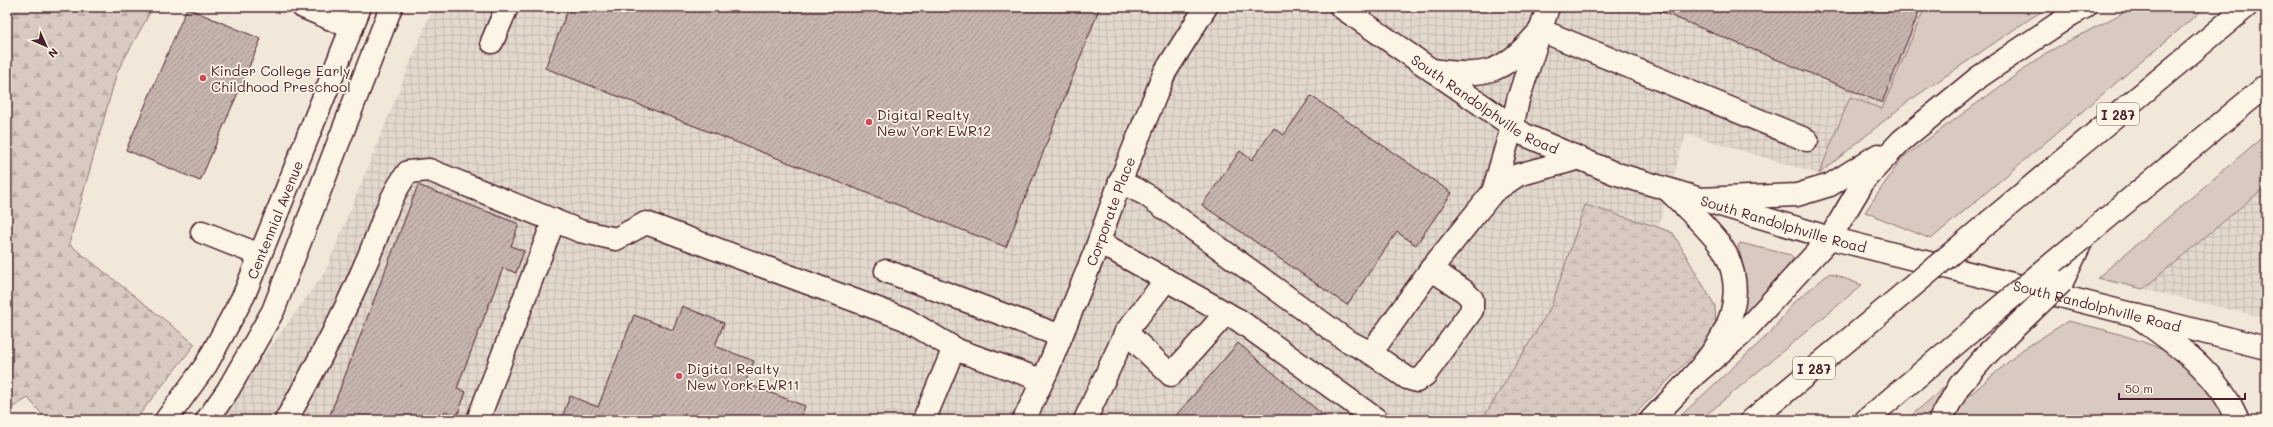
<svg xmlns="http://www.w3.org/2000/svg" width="2273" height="427" viewBox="0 0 2273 427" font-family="Mali,sans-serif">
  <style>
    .industrial { fill: url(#industrial-grid) }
    .grass { fill: #d8cac0; stroke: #917476 }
    .forest { fill: url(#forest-firs); stroke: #917476 }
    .wetland { fill: url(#wetland-marsh); stroke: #917476 }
    .building { fill: url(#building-hatch); stroke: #4a1f2b }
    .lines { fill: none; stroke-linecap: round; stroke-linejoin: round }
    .minor-casing { stroke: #4a1f2b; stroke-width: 25 }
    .major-casing { stroke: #4a1f2b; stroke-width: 25 }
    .highway-casing { stroke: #4a1f2b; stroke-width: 25 }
    .minor { stroke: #fcf5e5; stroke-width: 22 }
    .major { stroke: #fcf5e5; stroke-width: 22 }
    .highway { stroke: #fcf5e5; stroke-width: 22 }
    .highway-bridge-casing { stroke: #4a1f2b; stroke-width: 25; stroke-linecap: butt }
    .highway-bridge { stroke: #fcf5e5; stroke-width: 22 }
    .poi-dot { fill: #d1495b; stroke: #fcf5e5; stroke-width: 1.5 }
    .labels { text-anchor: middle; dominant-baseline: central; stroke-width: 3.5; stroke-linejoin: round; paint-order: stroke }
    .shield { fill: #fcf5e5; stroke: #7f5f63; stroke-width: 1 }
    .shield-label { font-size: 13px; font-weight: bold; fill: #4a1f2b }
    .poi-label { font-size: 14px; fill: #4a1f2b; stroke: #fcf5e5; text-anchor: start }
    .street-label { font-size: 14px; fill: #4a1f2b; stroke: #fcf5e5 }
  </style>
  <defs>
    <pattern id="industrial-grid" width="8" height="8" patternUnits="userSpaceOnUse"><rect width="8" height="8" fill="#e4d9cd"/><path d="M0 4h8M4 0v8" fill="none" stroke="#c5bab0"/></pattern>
    <pattern id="forest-firs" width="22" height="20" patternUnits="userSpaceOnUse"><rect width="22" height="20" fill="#d8cac0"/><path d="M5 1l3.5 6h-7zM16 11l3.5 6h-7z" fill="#bbada5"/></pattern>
    <pattern id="wetland-marsh" width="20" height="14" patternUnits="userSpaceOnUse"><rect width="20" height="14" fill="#d8cac0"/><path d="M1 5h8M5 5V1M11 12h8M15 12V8" fill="none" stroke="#bbada5"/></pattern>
    <pattern id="building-hatch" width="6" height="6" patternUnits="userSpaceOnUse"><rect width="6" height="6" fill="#c7b6af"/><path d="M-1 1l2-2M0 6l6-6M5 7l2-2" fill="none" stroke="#a4938f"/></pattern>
  </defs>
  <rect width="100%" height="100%" fill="#f1e8da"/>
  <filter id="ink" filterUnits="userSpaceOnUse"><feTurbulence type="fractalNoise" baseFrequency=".025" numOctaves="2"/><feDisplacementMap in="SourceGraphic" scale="8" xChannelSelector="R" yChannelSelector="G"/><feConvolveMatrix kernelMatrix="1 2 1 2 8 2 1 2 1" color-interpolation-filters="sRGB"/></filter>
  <g filter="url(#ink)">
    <g class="industrial">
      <path d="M433,7h1492l-43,102 -32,-12 -31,77 -133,-40 -28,93 -73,-22 -34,102 -69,113h-1265l108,-148z"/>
      <path d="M2266,186v132l-123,-29z"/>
    </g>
    <g class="grass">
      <path d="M1925,7h124l-18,11 -125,85 -87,71 31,-77 32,12z"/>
      <path d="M2134,7h72l-275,232 -66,-27 37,-54 144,-105z"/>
      <path d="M2266,134v52l-123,103 -46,-11z"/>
      <path d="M1740,243l51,12 2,4 -52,64 -3,-1c7,-30 9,-46 0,-76z"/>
      <path d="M1830,273l32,12 -162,135h-24l95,-88 22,-29z"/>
      <path d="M2068,321c38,9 111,25 136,59 9,12 15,27 23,40h-274l11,-20 58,-50z"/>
      <path d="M1948,384l-19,36h-23z"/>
    </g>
    <path class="forest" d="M7,7h146l-36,65 -48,172 126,100 -60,76h-88l-19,-22 -21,13z"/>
    <path class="wetland" d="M1585,205l73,22 15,6 42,73 1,18 -7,15 -80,81h-147l69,-113z"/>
    <g class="building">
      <path d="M569,7h531l-94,240 -461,-179z"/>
      <path d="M1650,7h271l-39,96z"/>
      <path d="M187,8l74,31 -61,142 -74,-31z"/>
      <path d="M1311,96l141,97 -36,52 -19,-13 -50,73 -145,-100 38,-54 12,9 22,-32 10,7z"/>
      <path d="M418,185l101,39 -8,22 13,5 -8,22 -13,-5 -46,120 9,4 -9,24 -12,-5 -4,9h-113z"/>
      <path d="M682,306l42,17 -9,23 39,15 -9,22 60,23 -6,14h-238l9,-24 28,11 36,-92 39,15z"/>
      <path d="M1238,343l91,77h-157z"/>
    </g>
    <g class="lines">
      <defs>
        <g id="minor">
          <path d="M303,7l49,21"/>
          <path d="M1540,30l267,110"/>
          <path d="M492,42l15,-35"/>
          <path d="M1431,70c53,7 69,6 106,-36"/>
          <path d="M1120,182l25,12 201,146 25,13 60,-84 62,-77 25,-17 59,-16"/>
          <path d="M1493,192l19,-65 6,-27 30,-93"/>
          <path d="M202,232l58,23"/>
          <path d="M1099,242l141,79 137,99"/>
          <path d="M886,271l175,65"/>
          <path d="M1126,332l45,43 55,-62"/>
          <path d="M1371,353l36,25 10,3 8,-6 47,-65v-11l-8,-8 -33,-22"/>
          <path d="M286,420c29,-51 56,-101 79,-155 15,-32 21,-64 43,-93l21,-2 151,61 36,8 30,-16 259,96 52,31 85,30"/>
          <path d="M478,420l76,-200"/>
          <path d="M924,420l30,-72"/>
          <path id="s1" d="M1024,420l23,-49 48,-119 25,-70 45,-110 41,-65"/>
          <path d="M1085,420l41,-88 40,-52"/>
        </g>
        <g id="major">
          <path id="s2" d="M1341,7l184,128 89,38 216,65 436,110"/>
          <path id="s3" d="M166,420l40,-55 38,-70 116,-288"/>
          <path d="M207,420l21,-30 45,-79 118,-304"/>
        </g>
        <g id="highway">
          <path d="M1699,199l98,-4 33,-10 48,-30"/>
          <path d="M1990,221l256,-214"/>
          <path d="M2062,282l21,-44 183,-152"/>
          <path d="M2134,314c43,32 82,55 104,106"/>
          <path d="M1693,376l48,-41 89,-97 35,-59 36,-38 78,-64 93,-63 13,-7"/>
          <path d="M1651,420c42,-44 108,-99 75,-166 -9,-18 -42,-48 -57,-63"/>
          <path d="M1752,420l125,-104"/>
          <path d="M1866,420l104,-88"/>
          <path d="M1940,420l20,-35 28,-32"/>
        </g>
      </defs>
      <use href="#minor" class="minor-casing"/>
      <use href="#major" class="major-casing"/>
      <use href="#highway" class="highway-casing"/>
      <use href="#minor" class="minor"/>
      <use href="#major" class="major"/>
      <use href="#highway" class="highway"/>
      <defs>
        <g id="highway-bridge">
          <path d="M1877,316l113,-95"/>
          <path d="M1970,332l113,-94"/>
          <path d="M1988,353l74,-71"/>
        </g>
      </defs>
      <use href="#highway-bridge" class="highway-bridge-casing"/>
      <use href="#highway-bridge" class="highway-bridge"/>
    </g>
  </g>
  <g class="poi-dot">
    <circle cx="203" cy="78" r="4"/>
    <circle cx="869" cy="122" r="4"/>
    <circle cx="679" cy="376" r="4"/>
  </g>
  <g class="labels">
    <g class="shield">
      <rect x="2097" y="103" width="42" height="22" rx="3"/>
      <rect x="1793" y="357" width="42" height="22" rx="3"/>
    </g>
    <g class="shield-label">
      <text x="2118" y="114">I 287</text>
      <text x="1814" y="368">I 287</text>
    </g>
    <g class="poi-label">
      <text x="211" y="70">Kinder College Early<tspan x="211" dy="16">Childhood Preschool</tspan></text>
      <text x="877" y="114">Digital Realty<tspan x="877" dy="16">New York EWR12</tspan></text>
      <text x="687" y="368">Digital Realty<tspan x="687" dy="16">New York EWR11</tspan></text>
    </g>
    <g class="street-label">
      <text stroke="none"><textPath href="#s2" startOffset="174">South Randolphville Road</textPath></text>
      <text stroke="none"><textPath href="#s1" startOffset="226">Corporate Place</textPath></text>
      <text stroke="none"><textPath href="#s3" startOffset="229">Centennial Avenue</textPath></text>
      <text stroke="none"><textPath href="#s2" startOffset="498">South Randolphville Road</textPath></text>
      <text stroke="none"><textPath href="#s2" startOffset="822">South Randolphville Road</textPath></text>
    </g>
  </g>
  <rect width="2273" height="427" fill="none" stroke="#fcf5e5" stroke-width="24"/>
  <rect x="12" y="12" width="2249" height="403" fill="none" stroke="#4a1f2b" stroke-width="1.5" filter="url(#ink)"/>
  <g transform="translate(46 46) rotate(135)" stroke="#fcf5e5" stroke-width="3" paint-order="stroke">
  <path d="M0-3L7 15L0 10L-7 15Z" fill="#4a1f2b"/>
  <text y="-6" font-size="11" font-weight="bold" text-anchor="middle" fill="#4a1f2b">N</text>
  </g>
  <path d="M2119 393v6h126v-6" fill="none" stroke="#4a1f2b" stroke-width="2"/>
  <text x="2125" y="393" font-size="12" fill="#4a1f2b" stroke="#fcf5e5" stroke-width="3" paint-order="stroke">50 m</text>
</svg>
